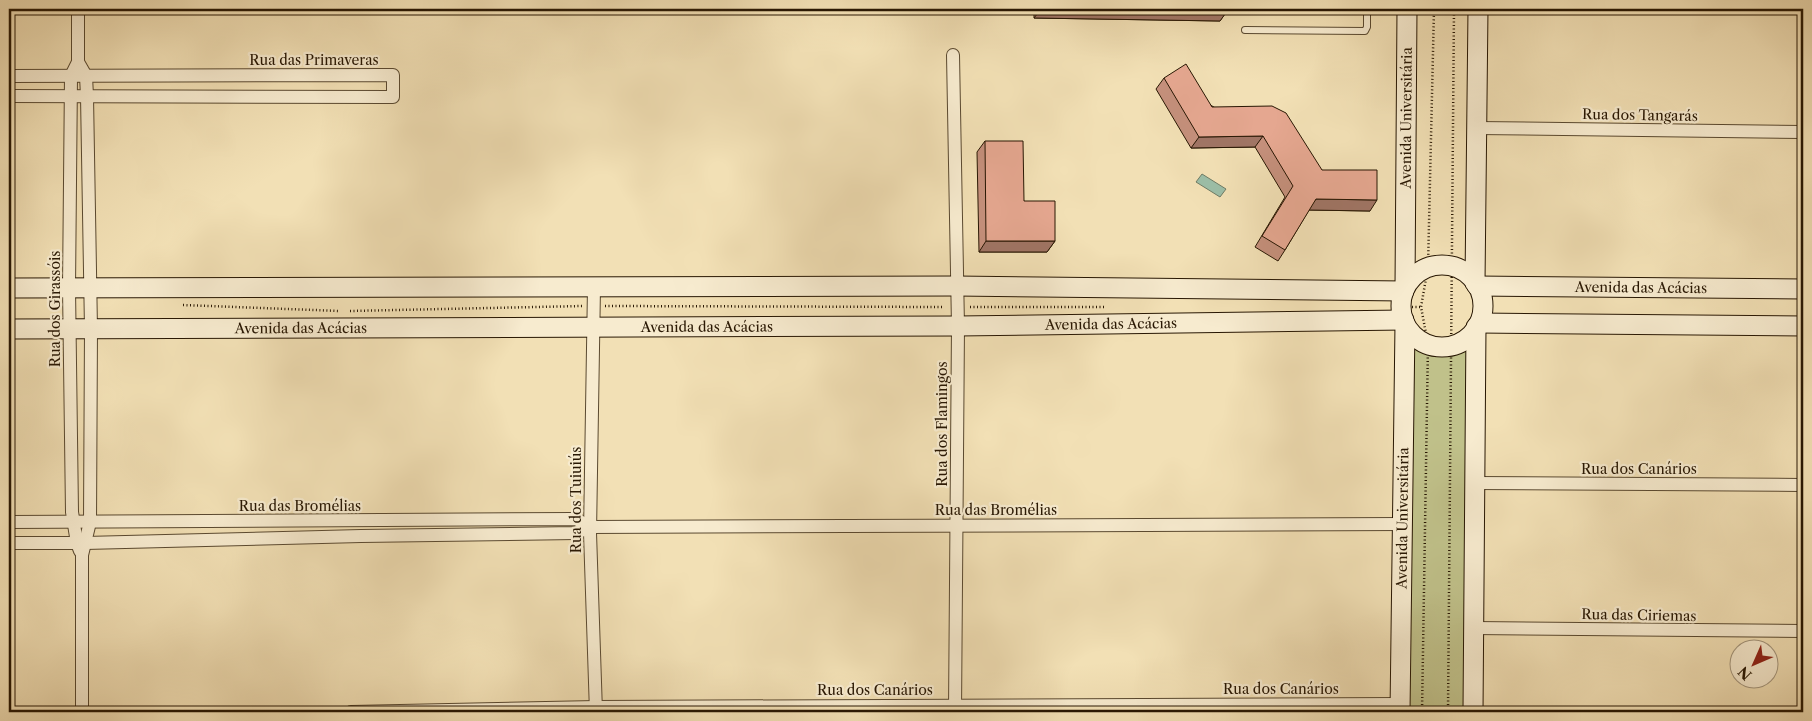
<svg xmlns="http://www.w3.org/2000/svg" width="1812" height="721" viewBox="0 0 1812 721" font-family="'Libre Caslon Text',serif">
  <style>
    .green { fill: #c0c18a; stroke: #746c46 }
    .water { fill: #9cbea7; stroke: #6e7b65 }
    .lines { fill: none; stroke-linecap: round; stroke-linejoin: round }
    .lane-casing { stroke: #5a4930; stroke-width: 8 }
    .street-casing { stroke: #5a4930; stroke-width: 14 }
    .secondary-casing { stroke: #281703; stroke-width: 21 }
    .path { stroke: #281703; stroke-width: 2.5; stroke-dasharray: 1 2.5; stroke-linecap: butt }
    .lane { stroke: #f7ebcf; stroke-width: 6 }
    .street { stroke: #f7ebcf; stroke-width: 12 }
    .secondary { stroke: #f7ebcf; stroke-width: 19 }
    .wall { fill: #c5907c; stroke: #281703 }
    .shaded-wall { fill: #a07565; stroke: #281703 }
    .building { fill: #e5a790; stroke: #281703 }
    .labels { text-anchor: middle; dominant-baseline: central; stroke-width: 4.5; stroke-linejoin: round; paint-order: stroke }
    .street-label { font-size: 14px; fill: #281703; stroke: #f7ebcf }
  </style>
  <rect width="100%" height="100%" fill="#f2e0b5"/>
  <filter id="stains"><feTurbulence type="fractalNoise" baseFrequency=".004" numOctaves="4"/><feColorMatrix values="0 0 0 0 .2 0 0 0 0 .09 0 0 0 0 .02 0 0 0 .5 -.17"/></filter>
  <radialGradient id="worn" r=".72"><stop offset=".6" stop-color="#630" stop-opacity="0"/><stop offset="1" stop-color="#630" stop-opacity=".3"/></radialGradient>
  <path class="green" d="M1468,345l-4,367h-56l4,-366c19,6 38,11 56,-1z"/>
  <path class="water" d="M1202,174l24,15 -6,8 -24,-15z"/>
  <g class="lines">
    <defs>
      <path id="lane" d="M1245,30l120,1 2,-4v-18"/>
      <g id="street">
        <path d="M78,9v53l-7,14 -2,212 3,224 5,31 3,8"/>
        <path d="M953,55l5,271 -3,386"/>
        <path d="M78,62l8,14 1,20 4,233 -1,193 -8,33v157"/>
        <path d="M9,76l384,-1v22l-384,-1"/>
        <path d="M1477,128l326,4"/>
        <path d="M594,287l-4,246 6,179"/>
        <path d="M1475,483l328,2"/>
        <path d="M9,522l567,-3 14,8"/>
        <path d="M9,543h76l276,-7 215,-3 14,-6 812,-3"/>
        <path d="M1474,628l329,3"/>
        <path d="M351,712l245,-5 804,-3"/>
      </g>
      <g id="secondary">
        <circle cx="1442" cy="306" r="41"/>
        <path d="M1475,283l3,-274"/>
        <path id="s1" d="M1477,286l326,3"/>
        <path id="s2" d="M1405,287l2,-278"/>
        <path d="M9,288l947,-2 448,5"/>
        <path d="M1479,323l324,3"/>
        <path id="s3" d="M9,329l949,-3 446,-6"/>
        <path id="s4" d="M1400,712l5,-388"/>
        <path d="M1473,712l3,-385"/>
      </g>
    </defs>
    <use href="#lane" class="lane-casing"/>
    <use href="#street" class="street-casing"/>
    <use href="#secondary" class="secondary-casing"/>
    <g class="path">
      <path d="M183,305l157,6"/>
      <path d="M605,306l339,1"/>
      <path d="M970,307h134"/>
      <path d="M1412,307h9"/>
      <path d="M350,311l232,-5"/>
      <path d="M1422,712l6,-368 -7,-37 7,-40 6,-258"/>
      <path d="M1448,712l6,-703"/>
    </g>
    <use href="#lane" class="lane"/>
    <use href="#street" class="street"/>
    <use href="#secondary" class="secondary"/>
  </g>
  <g class="wall">
    <path d="M1034,9h194l-8,12 -186,-3z"/>
    <path d="M1164,78l158,92 48,41 -61,-1 -24,40 -7,11 -23,-14 30,-50 -30,-50 -64,1 -35,-59z"/>
    <path d="M985,141l39,60 31,40 -8,11h-68l-2,-100z"/>
  </g>
  <g class="shaded-wall">
    <path d="M1041,9h96l91,1 -8,11 -186,-3z"/>
    <path d="M1263,136l-8,11 -64,1 8,-11z"/>
    <path d="M1316,199l61,1 -7,11 -62,-1z"/>
    <path d="M986,241h69l-8,11h-68z"/>
  </g>
  <g class="building">
    <path d="M1137,9h91v1z"/>
    <path d="M1186,64l26,43 60,-1 14,7 36,57h55v30l-61,-1 -31,51 -23,-14 31,-50 -30,-50 -64,1 -35,-59z"/>
    <path d="M985,141h38l1,60h31v40h-69z"/>
  </g>
  <g class="labels">
    <g class="street-label">
      <text x="314" y="60">Rua das Primaveras</text>
      <text transform="translate(1640 115) rotate(1)">Rua dos Tangarás</text>
      <text stroke="none"><textPath href="#s2" startOffset="169">Avenida Universitária</textPath></text>
      <text stroke="none"><textPath href="#s1" startOffset="164">Avenida das Acácias</textPath></text>
      <text transform="translate(55 309) rotate(-90)">Rua dos Girassóis</text>
      <text stroke="none"><textPath href="#s3" startOffset="1102">Avenida das Acácias</textPath></text>
      <text stroke="none"><textPath href="#s3" startOffset="698">Avenida das Acácias</textPath></text>
      <text stroke="none"><textPath href="#s3" startOffset="292">Avenida das Acácias</textPath></text>
      <text transform="translate(942 424) rotate(-90)">Rua dos Flamingos</text>
      <text x="1639" y="469">Rua dos Canários</text>
      <text transform="translate(576 500) rotate(-90)">Rua dos Tuiuiús</text>
      <text x="300" y="506">Rua das Bromélias</text>
      <text x="996" y="510">Rua das Bromélias</text>
      <text stroke="none"><textPath href="#s4" startOffset="194">Avenida Universitária</textPath></text>
      <text transform="translate(1639 615) rotate(1)">Rua das Ciriemas</text>
      <text x="1281" y="689">Rua dos Canários</text>
      <text x="875" y="690">Rua dos Canários</text>
    </g>
  </g>
  <rect width="1812" height="721" fill="none" stroke="#f2e0b5" stroke-width="30"/>
  <rect x="10" y="10" width="1792" height="701" fill="none" stroke="#281703" stroke-width="2.5"/>
  <rect x="15" y="15" width="1782" height="691" fill="none" stroke="#281703"/>
  <g transform="translate(1754 664) rotate(225)"><circle r="24" fill="#f7ebcf" stroke="#a4967d"/>
  <path d="M0-4L9 19L0 12L-9 19Z" fill="#8f2418"/>
  <text y="-8" font-size="14" font-weight="bold" text-anchor="middle" fill="#281703">N</text>
  </g>
  <rect width="100%" height="100%" filter="url(#stains)"/>
  <rect width="100%" height="100%" fill="url(#worn)"/>
</svg>
